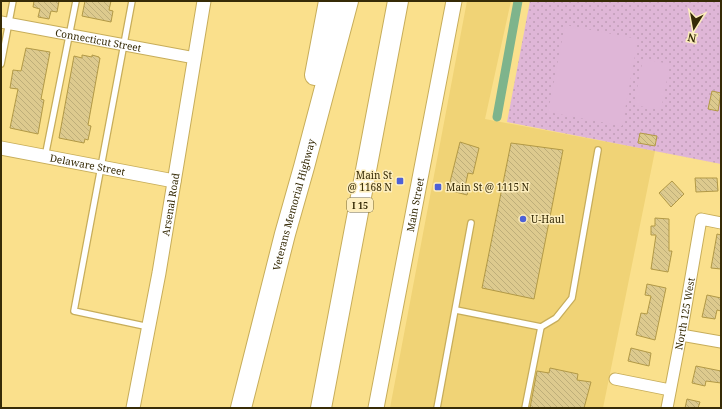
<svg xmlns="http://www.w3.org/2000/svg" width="722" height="409" viewBox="0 0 722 409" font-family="'Noto Serif',serif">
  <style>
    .built { fill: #f0d376 }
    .park { fill: url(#park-dots) }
    .garden { fill: #dfb6d7 }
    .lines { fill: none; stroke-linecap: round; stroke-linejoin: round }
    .canal { stroke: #7eb48c; stroke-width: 9 }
    .building { fill: url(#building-back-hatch); stroke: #b29946 }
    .service-casing { stroke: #c7ad5a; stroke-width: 8 }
    .minor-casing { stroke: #c7ad5a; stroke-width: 13 }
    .tertiary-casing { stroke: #c7ad5a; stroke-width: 15 }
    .secondary-casing { stroke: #c7ad5a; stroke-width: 17 }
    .motorway-casing { stroke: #c7ad5a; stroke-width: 22 }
    .service { stroke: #fff; stroke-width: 5.5 }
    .minor { stroke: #fff; stroke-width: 11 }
    .tertiary { stroke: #fff; stroke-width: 13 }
    .secondary { stroke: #fff; stroke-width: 15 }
    .motorway { stroke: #fff; stroke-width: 20 }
    .poi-dot { fill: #4e61d6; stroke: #fdeebe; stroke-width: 1.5 }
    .labels { text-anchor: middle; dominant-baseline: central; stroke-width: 3; stroke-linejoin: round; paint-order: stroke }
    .shield { fill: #fdeebe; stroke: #72663e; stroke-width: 1 }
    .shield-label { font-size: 9px; font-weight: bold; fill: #362b07 }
    .street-label { font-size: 10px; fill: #362b07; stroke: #fdeebe }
    .poi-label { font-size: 10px; fill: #362b07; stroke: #fdeebe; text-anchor: start }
  </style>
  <defs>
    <pattern id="park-dots" width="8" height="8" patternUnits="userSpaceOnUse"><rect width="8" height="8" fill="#dfb6d7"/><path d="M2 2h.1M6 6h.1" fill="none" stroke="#c09db7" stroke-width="1.8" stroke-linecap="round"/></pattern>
    <pattern id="building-back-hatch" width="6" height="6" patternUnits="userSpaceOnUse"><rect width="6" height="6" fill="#ddca8e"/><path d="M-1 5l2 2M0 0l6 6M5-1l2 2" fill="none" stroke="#beae79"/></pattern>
  </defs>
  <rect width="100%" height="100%" fill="#fae08c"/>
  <path class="built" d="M467,1h44l-26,118 170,32 -52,257h-213z"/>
  <path class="park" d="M530,1h191v163l-214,-42z"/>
  <g class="garden">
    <path d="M565,25l73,14 -16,87 -74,-14z"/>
    <path d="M643,59l27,5 -9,46 -27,-5z"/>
  </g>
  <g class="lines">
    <path class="canal" d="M497,117l21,-116"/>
  </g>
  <g class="building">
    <path d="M34,1h25l-2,11 -6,-1 -2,8 -11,-2 2,-8 -7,-2z"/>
    <path d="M85,1h26l-2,9 4,1 -2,11 -29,-6z"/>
    <path d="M26,48l24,4 -9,47 3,1 -6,34 -28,-6 8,-39 -8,-1 3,-18 8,1z"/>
    <path d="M82,55l10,2v-2l7,2v1h1l-12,67 3,1 -3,14 -3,-1 -1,4 -25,-5 15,-82 8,2z"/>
    <path d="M712,91l9,2 -3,18 -10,-2z"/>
    <path d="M640,133l17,3 -2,10 -17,-3z"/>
    <path d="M460,142l19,6 -6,26 -5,-1 -3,14 4,1 -2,7 -19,-5z"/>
    <path d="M511,143l52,7 -29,149 -52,-11z"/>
    <path d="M695,178h22l1,13 -22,1z"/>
    <path d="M672,181l12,13 -13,13 -12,-14z"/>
    <path d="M655,218l14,1v32h3l-4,21 -17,-3 5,-34h-5v-9h4z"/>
    <path d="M717,234l4,1v34l-10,-1z"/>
    <path d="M647,284l19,4 -11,52 -19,-5 5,-22 6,1 4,-18 -6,-1z"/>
    <path d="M707,295l14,3v13l-4,-1 -2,9 -13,-2z"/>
    <path d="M631,348l20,5 -2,13 -21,-5z"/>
    <path d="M696,366l25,5v12l-15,-2 -1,5 -13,-3z"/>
    <path d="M550,368l28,6 -1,6 14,2 -7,26h-54l7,-37 12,2z"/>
    <path d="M687,399l13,3 -2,6h-13z"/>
  </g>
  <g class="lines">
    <defs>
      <g id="service">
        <path d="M132,1l-58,310 75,16"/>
        <path d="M1,64l12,-63"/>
        <path d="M45,157l31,-156"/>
        <path d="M456,310l85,17 15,-9 16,-20 26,-148"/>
        <path d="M437,408l34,-185"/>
        <path d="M525,408l16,-81"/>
      </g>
      <g id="minor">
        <path id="s1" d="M1,22l194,36"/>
        <path d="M681,335l40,7"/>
        <path d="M615,379l55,11"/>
        <path id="s2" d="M667,408l14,-73 20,-116 20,4"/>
      </g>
      <g id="tertiary">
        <path id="s3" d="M1,148l173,33"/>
        <path id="s4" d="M133,408l26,-135 45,-272"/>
      </g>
      <g id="secondary">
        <path id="s5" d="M376,408l78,-407"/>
      </g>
      <g id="motorway">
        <path d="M315,75l14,-74"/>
        <path id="s6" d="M241,408l44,-174 19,-67 44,-166"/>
        <path d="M321,408l77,-407"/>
      </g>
    </defs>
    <use href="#service" class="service-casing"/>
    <use href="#minor" class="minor-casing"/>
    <use href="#tertiary" class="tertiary-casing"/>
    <use href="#secondary" class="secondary-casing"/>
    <use href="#motorway" class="motorway-casing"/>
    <use href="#service" class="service"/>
    <use href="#minor" class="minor"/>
    <use href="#tertiary" class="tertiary"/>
    <use href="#secondary" class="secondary"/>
    <use href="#motorway" class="motorway"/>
  </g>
  <g class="poi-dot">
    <rect x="396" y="177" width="8" height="8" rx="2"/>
    <rect x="434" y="183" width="8" height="8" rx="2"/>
    <circle cx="523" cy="219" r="4"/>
  </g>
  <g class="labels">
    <rect class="shield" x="347" y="198" width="26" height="14" rx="3"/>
    <g class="shield-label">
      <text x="360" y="205">I 15</text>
    </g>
    <g class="street-label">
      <text stroke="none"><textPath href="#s1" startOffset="99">Connecticut Street</textPath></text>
      <text stroke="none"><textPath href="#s3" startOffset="88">Delaware Street</textPath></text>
      <text stroke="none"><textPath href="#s6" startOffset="210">Veterans Memorial Highway</textPath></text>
      <text stroke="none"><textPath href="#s4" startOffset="207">Arsenal Road</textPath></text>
      <text stroke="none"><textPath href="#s5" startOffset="207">Main Street</textPath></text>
      <text stroke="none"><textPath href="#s2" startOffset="96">North 125 West</textPath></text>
    </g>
    <g class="poi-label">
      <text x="392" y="175" text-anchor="end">Main St<tspan x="392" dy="12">@ 1168 N</tspan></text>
      <text x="446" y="187">Main St @ 1115 N</text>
      <text x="531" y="219">U-Haul</text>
    </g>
  </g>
  <rect width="722" height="409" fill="none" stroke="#362b07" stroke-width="4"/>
  <g transform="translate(694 28) rotate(191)" stroke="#fdeebe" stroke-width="3" paint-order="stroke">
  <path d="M0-3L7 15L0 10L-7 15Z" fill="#362b07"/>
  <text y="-6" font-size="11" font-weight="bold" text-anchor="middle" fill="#362b07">N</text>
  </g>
</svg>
